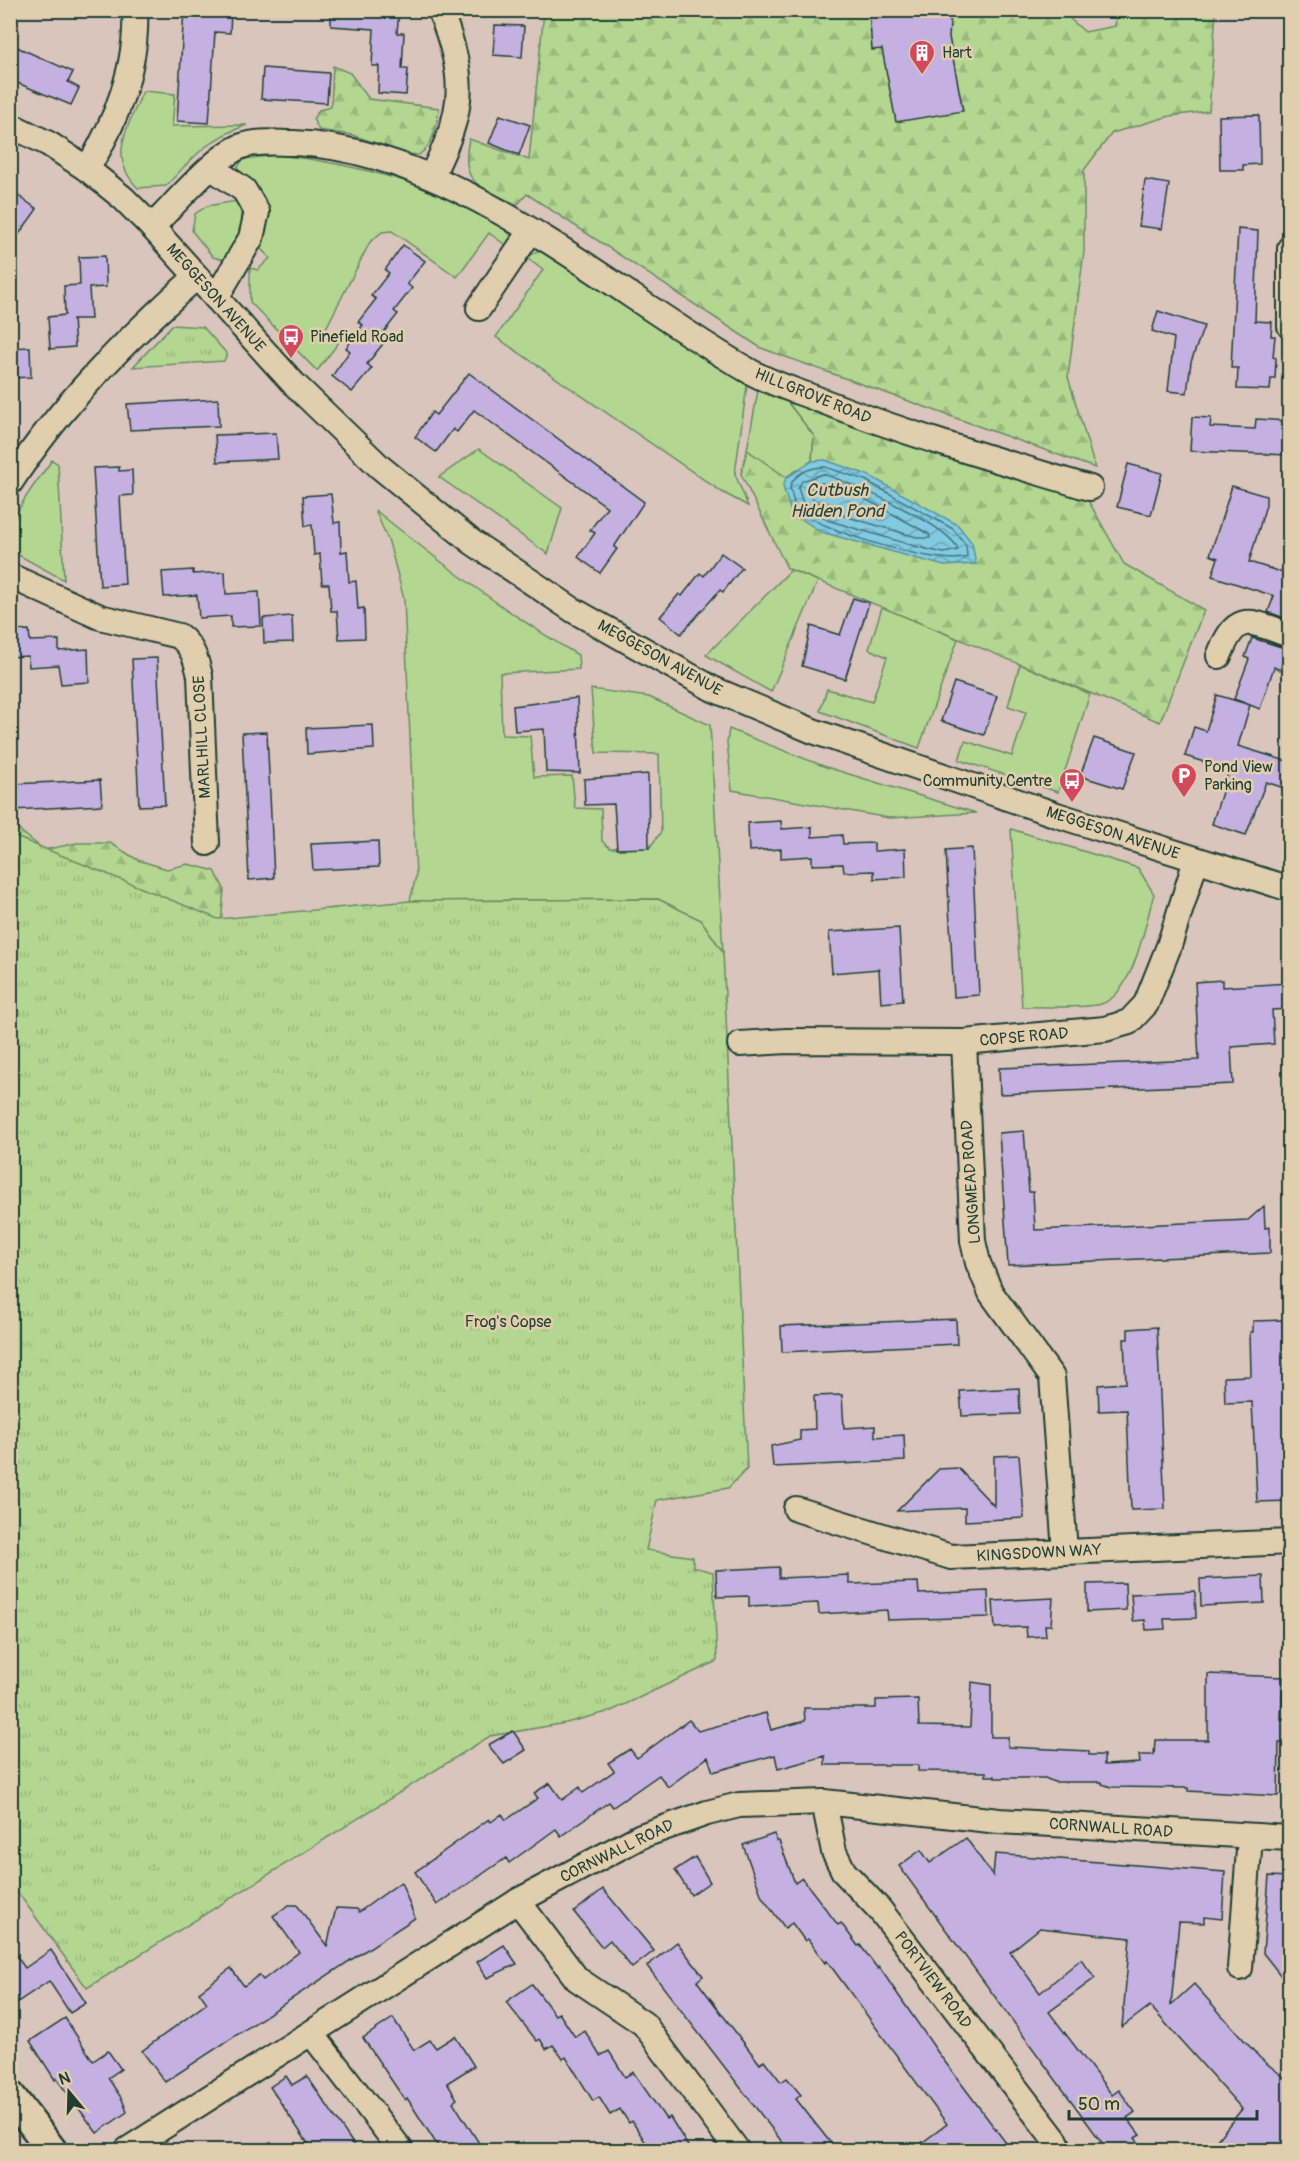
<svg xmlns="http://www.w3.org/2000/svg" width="1300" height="2161" viewBox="0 0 1300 2161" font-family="Pangolin,sans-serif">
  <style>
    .grass { fill: #b3d791; stroke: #698a62; stroke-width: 1.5 }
    .forest { fill: url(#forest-firs); stroke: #698a62; stroke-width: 1.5 }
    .park { fill: url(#park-tufts); stroke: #698a62; stroke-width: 1.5 }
    .water { fill: url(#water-waves); stroke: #5a929c; stroke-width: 1.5 }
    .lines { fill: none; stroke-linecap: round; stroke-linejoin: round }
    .shore { stroke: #467579; stroke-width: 1.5 }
    .building { fill: #c5b1e1; stroke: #1f3d34; stroke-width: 1.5 }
    .minor-casing { stroke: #1f3d34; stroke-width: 28 }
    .tertiary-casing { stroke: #1f3d34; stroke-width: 33 }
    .minor { stroke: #e1ceac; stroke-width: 24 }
    .tertiary { stroke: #e1ceac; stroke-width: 28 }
    .labels { text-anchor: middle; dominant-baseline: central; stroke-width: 5; stroke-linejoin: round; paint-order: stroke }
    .poi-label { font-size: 16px; fill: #1f3d34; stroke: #e1ceac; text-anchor: start }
    .street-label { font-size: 16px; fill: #1f3d34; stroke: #e1ceac }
    .park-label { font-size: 16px; fill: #264539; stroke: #e1ceac }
    .water-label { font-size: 18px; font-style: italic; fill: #24443d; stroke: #e1ceac }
  </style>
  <defs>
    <pattern id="forest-firs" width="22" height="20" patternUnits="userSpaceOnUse" patternTransform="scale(1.5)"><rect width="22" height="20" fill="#b3d791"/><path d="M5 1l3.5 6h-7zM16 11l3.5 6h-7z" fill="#9ab97e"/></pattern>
    <pattern id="park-tufts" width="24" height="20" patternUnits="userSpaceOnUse" patternTransform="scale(1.5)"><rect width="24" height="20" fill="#b3d791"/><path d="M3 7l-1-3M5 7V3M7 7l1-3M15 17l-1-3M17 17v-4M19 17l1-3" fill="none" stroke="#9ab97e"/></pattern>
    <pattern id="water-waves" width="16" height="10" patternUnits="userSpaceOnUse" patternTransform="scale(1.5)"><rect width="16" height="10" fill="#81cae1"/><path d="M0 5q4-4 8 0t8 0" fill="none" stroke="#69a5b7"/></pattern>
  </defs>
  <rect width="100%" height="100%" fill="#d9c5bc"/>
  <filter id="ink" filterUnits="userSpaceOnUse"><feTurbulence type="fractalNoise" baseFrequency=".0167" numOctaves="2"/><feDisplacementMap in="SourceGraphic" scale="12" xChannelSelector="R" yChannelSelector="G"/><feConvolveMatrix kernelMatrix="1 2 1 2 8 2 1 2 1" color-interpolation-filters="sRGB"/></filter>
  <g filter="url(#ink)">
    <g class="grass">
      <path d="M143,91l32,3 -3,32 75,-1c-38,13 -54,32 -81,61l-28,2c-32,-32 -9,-62 5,-97z"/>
      <path d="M277,155c69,7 186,33 237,83l-7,8 -18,-13 -32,44 -65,-46 -10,1 -12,10 -46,90 15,10 -22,29 -67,-69v-34l8,2 12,-12 -11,-11c5,-16 13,-35 2,-50 -8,-11 -19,-17 -24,-29l6,-9z"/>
      <path d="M237,201l7,22 -20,37 -11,-3 -21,-26 3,-17 12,-8z"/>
      <path d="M540,249l208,129 -13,96 13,32 -26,-14 -226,-155 47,-67 -16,-12z"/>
      <path d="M759,385l23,10 32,41 -2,25 -26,17 -39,-28z"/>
      <path d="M479,449l83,59 -14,46 -109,-77z"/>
      <path d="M52,460l6,4 6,116 -53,-29c-6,-35 23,-64 41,-91z"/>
      <path d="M375,510c65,52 131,103 203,145l1,14 -79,4 2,62 28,1 4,41 38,-1 3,32 26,1 1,32 8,7 40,-1 11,-15 -2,-78 -63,-1 -5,-64 58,8 61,28 13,227 -22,-32 -43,-21 -248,2 6,-25 -12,-277 -15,-57z"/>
      <path d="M791,570l27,11 -47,111 -65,-37z"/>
      <path d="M882,607l76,32 -39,109 -99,-37 7,-22 45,13 15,-45 -18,-8z"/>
      <path d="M1020,664l70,30 -32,98 -99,-32 6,-19 47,15 14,-44 -18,-6z"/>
      <path d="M729,729l97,38 150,46 -87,5 -157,-28 -5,-48z"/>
      <path d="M1011,829l127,39 16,26c-9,30 -20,100 -53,110 -17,5 -59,2 -79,3z"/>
    </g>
    <g class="forest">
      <path d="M1060,10l25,22 30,-6 2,-15h99l-7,100 -39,5 -58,17 -28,37v81l-16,126 27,91 -334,-120 -234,-154 -10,11c-37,-19 -58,-20 -48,-66l60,21 15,-149z"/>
      <path d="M333,66l17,7 19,26 70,9c-2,17 -5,36 -20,47l-10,-1 -57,-19 -33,-5 -6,-11 6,-9 12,-3z"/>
      <path d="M782,395l302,98 40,71 80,46 -44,112 -373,-154 -46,-94 6,-24 39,27 26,-16 2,-25z"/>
      <path d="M10,818l8,11 26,21 33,-7h33l28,17 29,9 21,-5 27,7 9,18 -4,49 -209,-80z"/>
    </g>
    <g class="park">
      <path d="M172,325l31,2 24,27 -3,7 -91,6z"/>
      <path d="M11,835l207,84 192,-18 248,-2 43,21 22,32 24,517 -19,19 -71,12 -11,50 47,7v10l20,5 4,89 -106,50 -45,12 -76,13 -403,252 -76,-105z"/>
    </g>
    <path class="water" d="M825,460l43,15 90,50 14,18 4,21 -32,2 -123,-34 -30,-20 -8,-25 3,-9 26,-17z"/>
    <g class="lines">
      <g class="shore">
        <path d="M825,467l40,13 88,49 13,16 1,12c-27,10 -149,-27 -170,-48 -4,-5 -5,-15 -7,-22 4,-14 21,-20 35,-20z"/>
        <path d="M823,474c26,8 129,52 135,76l-14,3 -26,-6 -91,-27 -24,-17 -5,-15 4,-7z"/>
        <path d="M822,483l36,12 71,39 1,4h-10l-89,-26 -21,-16 -1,-7z"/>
      </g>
    </g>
    <g class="building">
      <path d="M184,10h47l-1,23 -15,-1 -6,91 -32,-2z"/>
      <path d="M331,10h68l-2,23h7l-2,36h6l-2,26 -28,-2 1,-27h-7l2,-37 -43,-3z"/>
      <path d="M869,10h82l-2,27 14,74 -67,11 -14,-73 -10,1z"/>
      <path d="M495,25l29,1 -2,31 -29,-2z"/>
      <path d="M10,44l63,28 -5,10 11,6 -8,17 -61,-25z"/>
      <path d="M263,68l66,5 -2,30 -66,-4z"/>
      <path d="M500,115l30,10 -11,30 -30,-12z"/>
      <path d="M1259,115l1,49 -17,1v5h-23l-1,-54z"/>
      <path d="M1145,180l24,4 -7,45 -23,-3z"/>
      <path d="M10,190l27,19 -27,38z"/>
      <path d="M1238,229l20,2 -3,90 17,1 -1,14h4l-2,21 3,1 -1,21h-4l-1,11 -33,-1 1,-21h-7z"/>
      <path d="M403,245l22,16 -18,23 5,4 -18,23 4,3 -18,23 6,3 -19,24 5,4 -20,24 -20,-16 18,-25 -4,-3 17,-23 -5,-3 18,-23 -5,-3 18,-23 -4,-3z"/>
      <path d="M105,256l1,31 -17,1 2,31h-18l2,28 -25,2 -2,-32 17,-2 -1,-29 16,-1 -1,-28z"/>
      <path d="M1158,311l46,15 -13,36 -4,31 -19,-2 6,-53 -22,-7z"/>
      <path d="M30,347l1,30 -21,1v-30z"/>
      <path d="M469,373l175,129 -30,45 3,2 -17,24 -22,-16 17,-24 -5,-3 17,-23 -133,-97 -17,22 -4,-3 -17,23 -21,-15 17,-25 4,3z"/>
      <path d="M218,399l1,27 -89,4 -3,-26z"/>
      <path d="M1192,417l19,1 -1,9 23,1 22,1 1,-10 34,2v34l-100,-4z"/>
      <path d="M276,433l2,26 -61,3 -2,-27z"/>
      <path d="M1128,464l34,9 -11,42 -34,-8z"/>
      <path d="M119,467v4l13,-1 1,25 -13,1 5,88 -25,2 -7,-118z"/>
      <path d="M1232,486l34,10v9l-17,57 32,10 4,-12 5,1v59l-22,-8 6,-16 -62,-20 6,-18 -8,-3z"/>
      <path d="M331,494l3,29 6,-1 1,30 6,-1 2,31 7,-1 2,28 6,-1 1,30 -26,1 -2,-28h-6l-2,-27h-7l-2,-30 -6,1 -2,-30 -7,1 -2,-30z"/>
      <path d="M721,553l21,15 -19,24 -3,-2 -39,44 -21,-17 19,-23 3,2 18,-23 4,3z"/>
      <path d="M193,570v4l32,-2 1,22 33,-2 2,34 -30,1v-11l-32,2 -2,-23 -33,2 -2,-25z"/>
      <path d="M853,598l16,5 -24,76 -43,-13 9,-40 29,9z"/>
      <path d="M292,616l1,26 -29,1 -1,-25z"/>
      <path d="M29,630l1,11 29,-1v11l29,-2 1,33 -28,2 -3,-19 -29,2 -1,-11 -18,1v-26z"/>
      <path d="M1252,638l36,11 -8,21 -6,-3 -14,42 -10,-4 -12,41 52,16v28l-24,-8 -20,53 -34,-11 17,-54 -44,-14 9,-29 12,4 11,-36 33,10 -16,-6 15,-40 -4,-2z"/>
      <path d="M157,658l8,147 -26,1 -7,-147z"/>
      <path d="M954,682l43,14 -13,39 -43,-14z"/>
      <path d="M577,698l3,75 -34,-1 -2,-43 -29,2 -2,-25z"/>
      <path d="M373,725l1,24 -67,5 -1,-26z"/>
      <path d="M267,732l7,146 -25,2 -7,-147z"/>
      <path d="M1094,738l42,14 -14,37 -42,-13z"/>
      <path d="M648,774l1,74 -32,1 -3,-45 -29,1 -1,-26z"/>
      <path d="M100,780l2,25 -89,5 -1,-26z"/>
      <path d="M781,821l1,8 30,-2v10l30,-2 1,9 31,-1v8l31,-2 1,28 -32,2v-8l-30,1 -1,-8 -31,1v-9l-31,2v-9l-32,2 -1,-28z"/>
      <path d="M378,841l1,26 -66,3 -2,-26z"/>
      <path d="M972,848l7,147 -25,2 -8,-147z"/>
      <path d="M899,928l4,73 -22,2 -2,-34 -47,4 -3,-41z"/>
      <path d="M1222,980v7l68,-4v26l-18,1 2,34 -43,3 2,37 -233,10 -1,-26 200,-8 -4,-78z"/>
      <path d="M1024,1131l5,61h4l2,38 213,-10 16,-14 1,22 5,-1v26l-262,12 -9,-132z"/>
      <path d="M956,1319l1,25 -175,8 -1,-26z"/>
      <path d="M1283,1320l7,181 -33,1 -5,-100 -27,1 -1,-26 27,-1 -1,-44h3v-11z"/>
      <path d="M1157,1327l8,182 -34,1 -4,-100 -28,1 -1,-26 28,-2 -2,-44h4v-10z"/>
      <path d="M1019,1388l1,26 -58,2 -2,-25z"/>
      <path d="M842,1395l2,33 31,-2v11l29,-2 1,26 -132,6 -2,-21 29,-6v-10l15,-1 -1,-33z"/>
      <path d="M1019,1455l5,63 -59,3v-13l-68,3 42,-42 19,-1 36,38v-50z"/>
      <path d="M779,1567v11l70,-3v9l69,-2 1,12 69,-3 1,26 -101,3 -1,-10 -68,4 -1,-11 -69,3v-10l-32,1 -1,-27z"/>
      <path d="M1263,1576l1,27 -63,3 -1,-27z"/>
      <path d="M1125,1583l1,27 -39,2v-28z"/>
      <path d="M1195,1591l1,27 -32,1 1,10 -19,1 -1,-10 -12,1 -2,-27z"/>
      <path d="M1053,1598l-2,27h-6l1,11 -19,1 -1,-10 -31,1 -2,-27z"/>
      <path d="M1208,1674l75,3 -2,42 6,-1 1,25h-9l-1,53 -90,-5v-3l-77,-1 -9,-3v-2h-48l-9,-4h-50v-2h-9v-4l-68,-1v-6h-93v-9l-47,13 -3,-14 -62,17 -5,-15 -40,30 -9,-12 -46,32 -4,-5 -48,34 -5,-7 -47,34 -3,-5 -69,47 -22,-33 74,-53 2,3 11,-8 4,6 32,-22 -4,-5 16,-10 12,17 18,-13 3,6 31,-22 -6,-8 22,-14 7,9 52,-38 9,11 68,-18 5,17 34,-9 -1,-13h72v-8l42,-1 1,27 51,1 2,-45 19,3v52h17v10l81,4v4h15v10l36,-2 -1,-8h15l1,-15h53z"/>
      <path d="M513,1731l13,19 -22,14 -16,-19z"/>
      <path d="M774,1834l3,7h2l16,42 7,-5 36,47 3,-2 17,23 2,-1 18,24 1,-2 60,87 73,97h-101l36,-27 -120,-163 -2,2 -17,-24 -3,2 -13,-18 -7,5 -23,-31 -19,-52z"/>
      <path d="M966,1838l27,38 2,-22 230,18 -3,47 -18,-2v6l-25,-1 -8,83 23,-21 66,74 30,24v55l-11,14h-71l34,-42 -92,-103 -28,21 8,-89 -90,-10 -30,24 30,41 41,-34 14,19 -46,34 63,83 7,-5 16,22 -8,6 13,17 -5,3 10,13h-37l-209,-285 22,-16 9,13z"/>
      <path d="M695,1857l15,25 -19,13 -16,-25z"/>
      <path d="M1269,1876l21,1 -5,104 -22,-28z"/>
      <path d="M401,1882l14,36 -250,164 -23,-31 65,-48 -8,-11 32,-24 13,18 15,-11 4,5 36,-28 -26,-36 16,-11h8l30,41 9,-38 21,1 2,3z"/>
      <path d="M603,1889l51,62 -22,17 -22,-28 -8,7 -28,-35z"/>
      <path d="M677,1942l26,34 -6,5 40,53 23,30 4,-4 17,22 6,-4 14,17 -5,4 41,52h-48l-142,-185z"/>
      <path d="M504,1945l13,19 -30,14 -10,-16z"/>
      <path d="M10,1947l15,21 26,-18 35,53 -16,10 -21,-32 -39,26z"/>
      <path d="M532,1984l23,31 4,-2 16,24 10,-6 15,25 9,-5 16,26 8,-5 33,47 4,-2 21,34h-40l-19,-30 -3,2 -9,-14 -10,6 -11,-18 -6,4 -27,-44 -3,2 -10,-14 -7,4 -6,-10 -3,2 -31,-39z"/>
      <path d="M65,2018l28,43 15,-10 13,18 -13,9 14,21 5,13 -30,21 -41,-55 -1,2 -25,-39z"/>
      <path d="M393,2018l21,32 16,-10 6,8 19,-12 19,30 -27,17 10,16 -4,3 31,49h-43l-34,-53 -2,2 -17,-25 -25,-37z"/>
      <path d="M286,2076l6,9 15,-9 51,75h-45l-43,-64z"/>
    </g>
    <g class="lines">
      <defs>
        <g id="minor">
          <path d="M10,125l39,19 38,25 36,29 29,29 142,157 86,83 92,75 101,68 140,79 100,42 244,84 233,74"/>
          <path d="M212,168l32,22 13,22 -6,26 -35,60"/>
          <path d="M87,169c29,-46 51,-104 48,-159"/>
          <path d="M432,175c33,-67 35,-94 8,-165"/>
          <path d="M152,227c22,-22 63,-71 90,-81 16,-6 36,-3 52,-3 163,6 320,152 457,229 23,13 50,20 74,30 87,34 176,59 265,86"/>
          <path d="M1290,248v78"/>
          <path d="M479,308l51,-76"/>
          <path d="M10,483c51,-79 117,-144 186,-206"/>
          <path d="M10,576l90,41 79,19c14,11 17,23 21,40l7,167"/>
          <path d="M1219,656c18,-46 30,-35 71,-21"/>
          <path d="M964,1042l9,199 5,22 13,30 61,84 13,174"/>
          <path d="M740,1044l47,-3 177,1 141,-13 24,-7 17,-18 23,-58 27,-86"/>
          <path d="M796,1509l155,48 339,-15"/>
          <path d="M824,1802l10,50 10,20 36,38 176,231 4,9"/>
          <path d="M518,1901l59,78 67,45 93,126"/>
          <path d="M1240,1968l10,-131"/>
          <path d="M312,2034l89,116"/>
          <path d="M127,2150l391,-249 123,-65 66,-23 32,-8 85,-3 175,19 291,17"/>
        </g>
        <path id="tertiary" d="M10,2095l42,55"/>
      </defs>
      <use href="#minor" class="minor-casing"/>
      <use href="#tertiary" class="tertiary-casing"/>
      <use href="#minor" class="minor"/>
      <use href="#tertiary" class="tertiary"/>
    </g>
  </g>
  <defs>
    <symbol id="building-pin" viewBox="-11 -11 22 30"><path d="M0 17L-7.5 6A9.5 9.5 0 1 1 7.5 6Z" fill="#d1495b" stroke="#e1ceac"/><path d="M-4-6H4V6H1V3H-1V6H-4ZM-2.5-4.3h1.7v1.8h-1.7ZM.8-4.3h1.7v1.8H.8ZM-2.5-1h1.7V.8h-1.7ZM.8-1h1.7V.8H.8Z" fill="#fff"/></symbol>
    <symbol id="bus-pin" viewBox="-11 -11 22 30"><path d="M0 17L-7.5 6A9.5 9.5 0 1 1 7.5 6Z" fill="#d1495b" stroke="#e1ceac"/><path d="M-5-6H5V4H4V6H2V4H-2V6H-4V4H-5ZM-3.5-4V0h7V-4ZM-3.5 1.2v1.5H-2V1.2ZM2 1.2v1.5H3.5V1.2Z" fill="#fff"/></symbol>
    <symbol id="parking-pin" viewBox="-11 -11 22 30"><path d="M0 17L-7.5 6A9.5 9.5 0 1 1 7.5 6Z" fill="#d1495b" stroke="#e1ceac"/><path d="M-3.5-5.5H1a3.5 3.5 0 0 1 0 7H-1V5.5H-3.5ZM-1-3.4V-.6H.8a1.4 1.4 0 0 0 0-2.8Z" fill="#fff"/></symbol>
  </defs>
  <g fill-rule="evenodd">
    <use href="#building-pin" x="907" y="38" width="30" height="40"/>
    <use href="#bus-pin" x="276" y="322" width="30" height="40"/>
    <use href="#parking-pin" x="1169" y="761" width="30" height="40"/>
    <use href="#bus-pin" x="1057" y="766" width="30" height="40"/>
  </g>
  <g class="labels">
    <g class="poi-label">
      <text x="942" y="53">Hart</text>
      <text x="310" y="337">Pinefield Road</text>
      <text x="1204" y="767">Pond View<tspan x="1204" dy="18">Parking</tspan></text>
      <text x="1052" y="781" text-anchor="end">Community Centre</text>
    </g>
    <g class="street-label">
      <text transform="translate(216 298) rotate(48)">MEGGESON AVENUE</text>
      <text transform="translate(813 396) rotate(22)">HILLGROVE ROAD</text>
      <text transform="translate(660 658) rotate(29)">MEGGESON AVENUE</text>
      <text transform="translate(202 737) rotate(-93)">MARLHILL CLOSE</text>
      <text transform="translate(1113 833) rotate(18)">MEGGESON AVENUE</text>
      <text transform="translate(1024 1037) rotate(-5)">COPSE ROAD</text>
      <text transform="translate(971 1182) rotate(-94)">LONGMEAD ROAD</text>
      <text transform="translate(1039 1553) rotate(-3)">KINGSDOWN WAY</text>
      <text transform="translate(1111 1828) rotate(4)">CORNWALL ROAD</text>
      <text transform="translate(617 1851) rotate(-26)">CORNWALL ROAD</text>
      <text transform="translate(933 1980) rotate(53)">PORTVIEW ROAD</text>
    </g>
    <g class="park-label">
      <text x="508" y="1322">Frog's Copse</text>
    </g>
    <g class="water-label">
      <text x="837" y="490">Cutbush<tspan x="837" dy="21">Hidden Pond</tspan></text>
    </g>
  </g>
  <rect width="1300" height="2161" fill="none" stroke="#e1ceac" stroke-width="36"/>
  <rect x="18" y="18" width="1264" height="2125" fill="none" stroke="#1f3d34" stroke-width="2" filter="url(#ink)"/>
  <g transform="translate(69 2092) rotate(341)" stroke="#e1ceac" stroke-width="4.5" paint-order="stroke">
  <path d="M0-4.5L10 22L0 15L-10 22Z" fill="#1f3d34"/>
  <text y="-9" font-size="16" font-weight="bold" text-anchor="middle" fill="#1f3d34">N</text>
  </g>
  <path d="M1069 2110v9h188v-9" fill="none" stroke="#1f3d34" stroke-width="3"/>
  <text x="1078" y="2110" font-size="18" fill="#1f3d34" stroke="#e1ceac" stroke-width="4.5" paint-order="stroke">50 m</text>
</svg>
